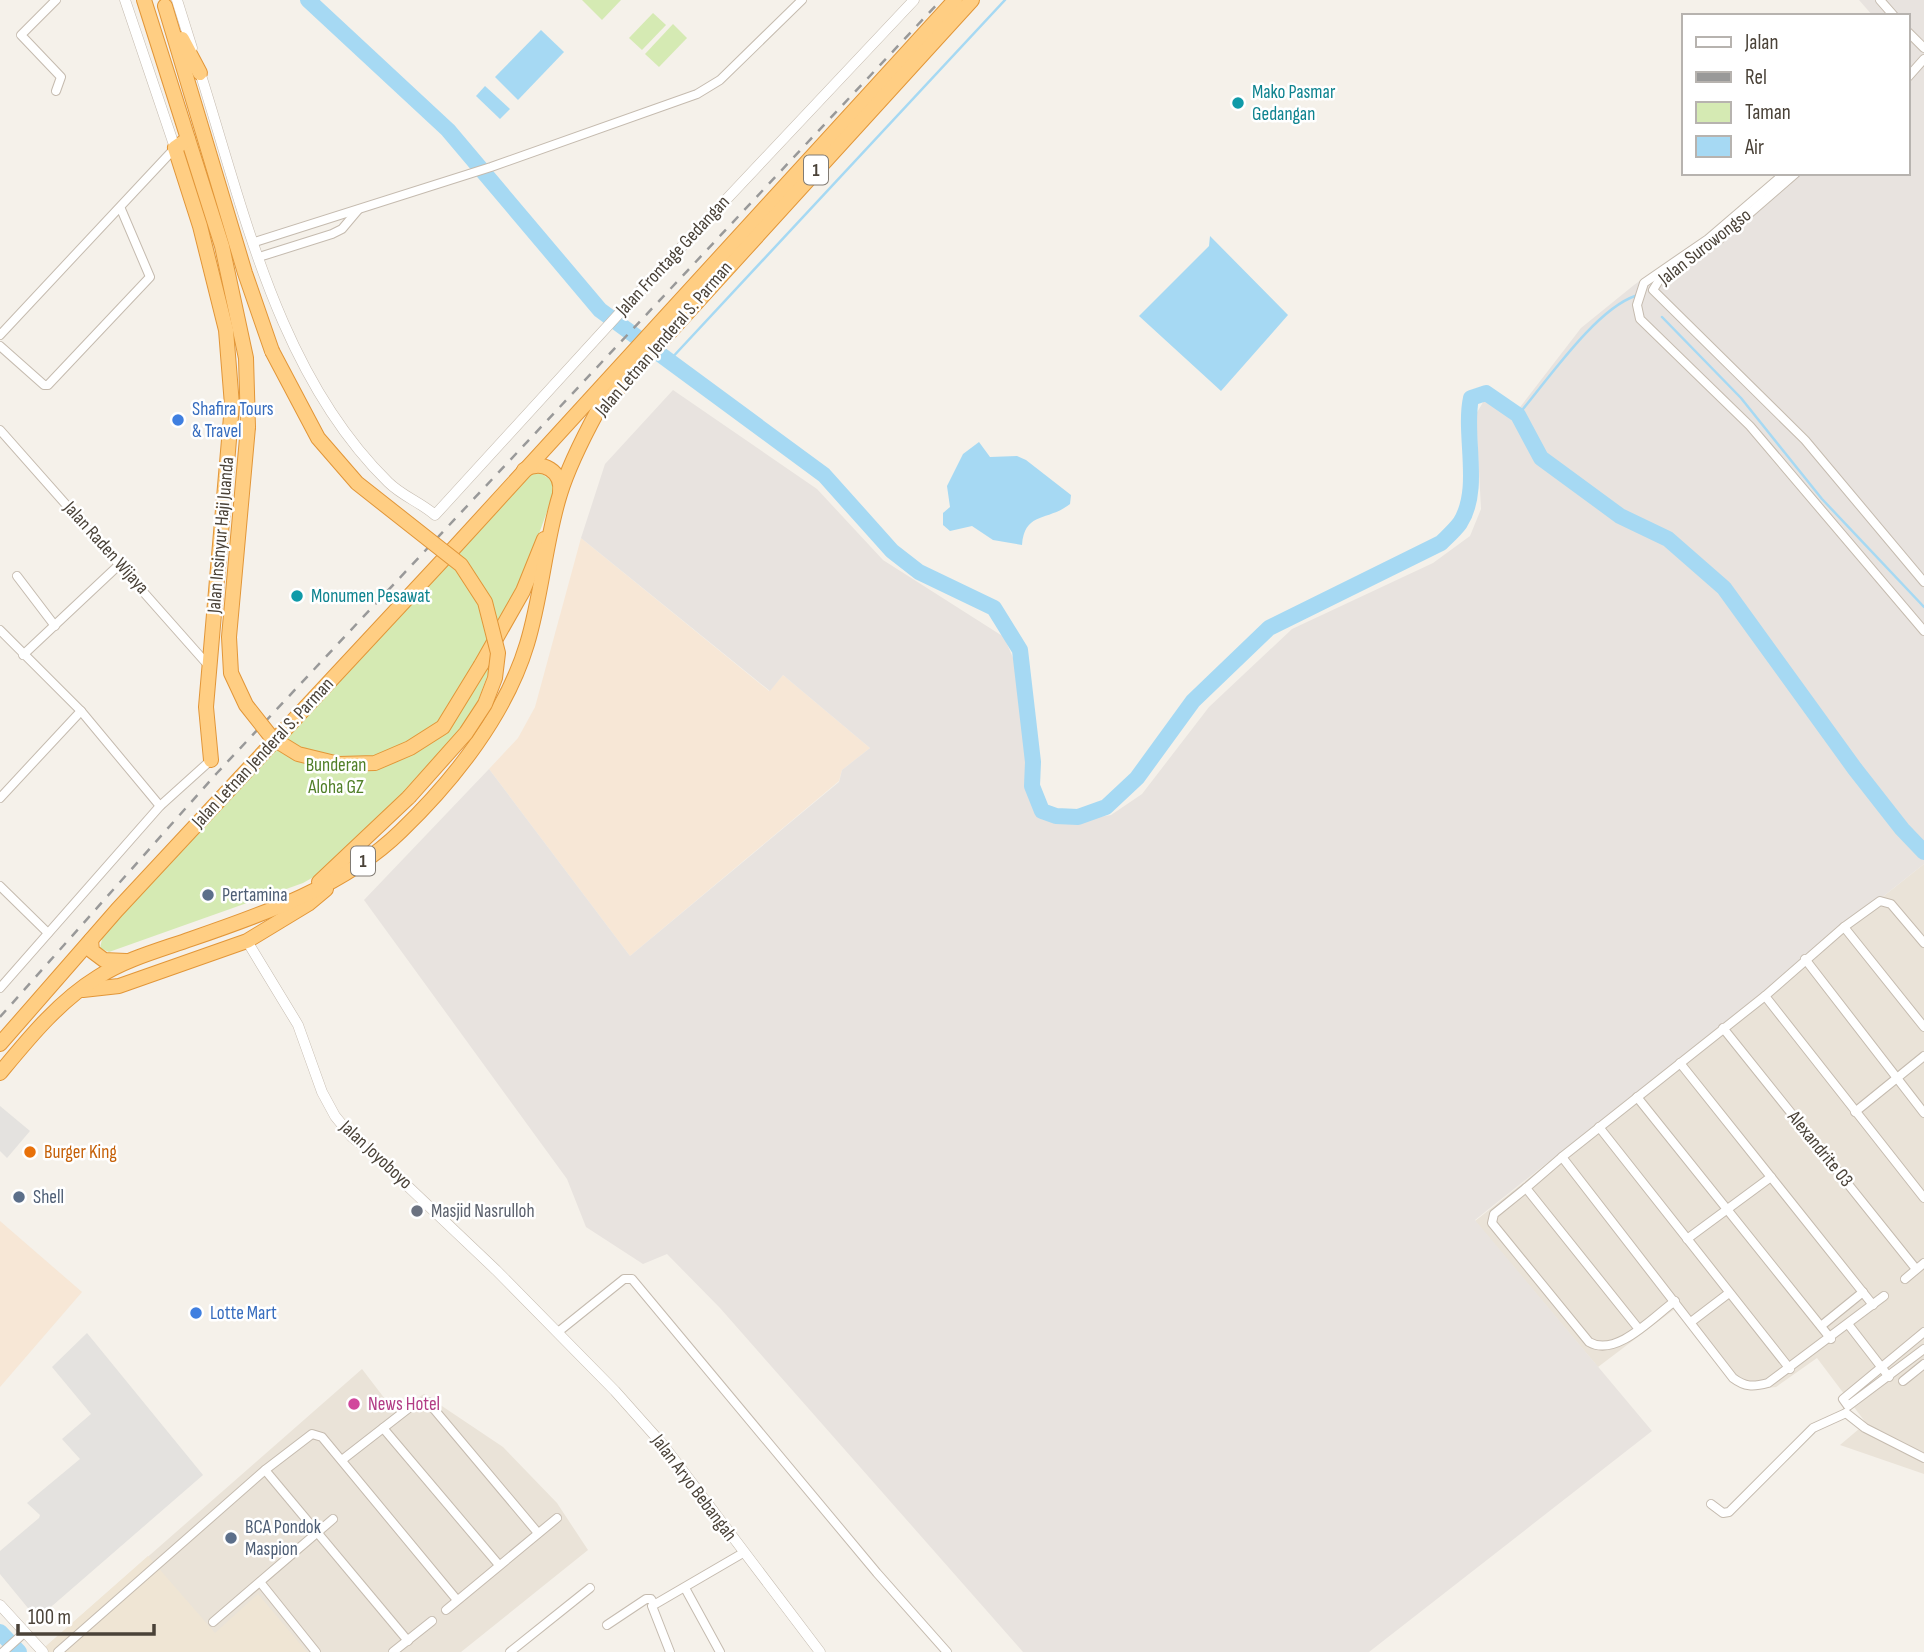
<svg xmlns="http://www.w3.org/2000/svg" width="1924" height="1652" viewBox="0 0 1924 1652" font-family="'Sofia Sans Condensed',sans-serif">
  <style>
    .residential { fill: #eae3d8 }
    .commercial { fill: #f7e7d6 }
    .industrial { fill: #e8e3df }
    .education { fill: #efe5d4 }
    .green { fill: #d5eab3 }
    .parking { fill: #e4e2df }
    .water { fill: #a6d9f3 }
    .lines { fill: none; stroke-linecap: round; stroke-linejoin: round }
    .stream { stroke: #a6d9f3; stroke-width: 2.5 }
    .river { stroke: #a6d9f3; stroke-width: 16 }
    .minor-casing { stroke: #c5bbaf; stroke-width: 10 }
    .tertiary-casing { stroke: #c5bbaf; stroke-width: 11 }
    .trunk-casing { stroke: #e29638; stroke-width: 16 }
    .minor { stroke: #fff; stroke-width: 8 }
    .tertiary { stroke: #fff; stroke-width: 10 }
    .trunk { stroke: #ffce83; stroke-width: 14 }
    .rail { stroke: #999; stroke-width: 2.5; stroke-dasharray: 9 9; stroke-linecap: butt }
    .trunk-bridge-casing { stroke: #e29638; stroke-width: 16; stroke-linecap: butt }
    .trunk-bridge { stroke: #ffce83; stroke-width: 14 }
    .culture-dot { fill: #0f9aa8; stroke: #fff; stroke-width: 2.5 }
    .shop-dot { fill: #3f7fe0; stroke: #fff; stroke-width: 2.5 }
    .service-dot { fill: #5c6f8a; stroke: #fff; stroke-width: 2.5 }
    .food-dot { fill: #e8710a; stroke: #fff; stroke-width: 2.5 }
    .worship-dot { fill: #6b7280; stroke: #fff; stroke-width: 2.5 }
    .hotel-dot { fill: #d1479c; stroke: #fff; stroke-width: 2.5 }
    .labels { text-anchor: middle; dominant-baseline: central; stroke-width: 5; stroke-linejoin: round; paint-order: stroke }
    .shield { fill: #fff; stroke: #807b74; stroke-width: 2 }
    .shield-label { font-size: 18px; font-weight: bold; fill: #4a4238 }
    .culture-label { font-size: 19px; fill: #0d838f; stroke: #fff; text-anchor: start }
    .street-label { font-size: 19px; fill: #4a4238; stroke: #fff }
    .shop-label { font-size: 19px; fill: #366cbe; stroke: #fff; text-anchor: start }
    .park-label { font-size: 19px; fill: #507f28; stroke: #fff }
    .service-label { font-size: 19px; fill: #4e5e75; stroke: #fff; text-anchor: start }
    .food-label { font-size: 19px; fill: #c56008; stroke: #fff; text-anchor: start }
    .worship-label { font-size: 19px; fill: #5b616d; stroke: #fff; text-anchor: start }
    .hotel-label { font-size: 19px; fill: #b23c85; stroke: #fff; text-anchor: start }
  </style>
  <rect width="100%" height="100%" fill="#f5f1ea"/>
  <g class="residential">
    <path d="M1924,864v610l-84,-29 26,-22 -49,-65 -41,29 -18,2 -24,-9 -58,-72 -78,59 -123,-146z"/>
    <path d="M362,1369l33,43 29,-18 79,53 54,56 31,47 -127,102h-412l-4,-5z"/>
  </g>
  <g class="commercial">
    <path d="M581,538l188,153 14,-16 87,73 -28,22 -3,11 -209,175 -141,-187 29,-31 17,-31z"/>
    <path d="M0,1221l82,71 -82,95z"/>
  </g>
  <path class="industrial" d="M1859,0h65v864l-449,356 177,211 -283,221h-346l-303,-344 -53,-54 -24,10 -57,-37 -19,-48 -203,-279 125,-131 141,187 209,-174 3,-12 28,-22 -87,-73 -13,16 -189,-153 24,-74 68,-74 144,99 66,71 121,77 13,30 12,108 14,35 16,14 52,-9 31,-21 67,-87 83,-78 141,-66 37,-27 11,-27 -5,-95 12,-20 26,21 67,-87 53,-43 100,-70 48,-42h126v-157h-35z"/>
  <path class="education" d="M148,1556l67,77 43,-39 49,58h-258l-4,-5z"/>
  <g class="green">
    <path d="M582,0h39l-19,20z"/>
    <path d="M653,13l13,12 -24,25 -13,-12z"/>
    <path d="M673,24l14,14 -28,29 -14,-13z"/>
    <path d="M539,472l16,11 -3,15 -74,203 -38,58 -107,107 -30,17 -194,69 -9,-4 3,-13 429,-461z"/>
  </g>
  <g class="parking">
    <path d="M0,1106l30,25 -23,27 -7,-7z"/>
    <path d="M87,1333l116,142 -166,144 -37,-45v-23l39,-33 1,-3 -13,-12 53,-44 -18,-20 29,-25 -39,-47z"/>
  </g>
  <g class="water">
    <path d="M541,30l23,22 -46,48 -23,-23z"/>
    <path d="M485,86l25,23 -10,10 -24,-23z"/>
    <path d="M1210,236l78,79 -67,76 -82,-75 70,-70z"/>
    <path d="M979,442l11,15 27,-1 9,4 45,35 -1,9c-23,18 -45,7 -48,41l-29,-5 -21,-14 -22,5 -7,-6v-12l7,-6 -3,-21 16,-32z"/>
  </g>
  <g class="lines">
    <g class="stream">
      <path d="M1662,317l79,81 81,101 102,108"/>
      <path d="M669,361l336,-361"/>
      <path d="M1518,415c29,-34 77,-105 117,-119"/>
    </g>
    <g class="river">
      <path d="M308,0l140,130 152,180 224,165 68,76 27,21 75,36 26,42 13,112 -1,24 10,25 14,5 22,1 28,-10 31,-29 56,-77 76,-73 172,-85c6,-6 14,-13 19,-20 22,-34 3,-88 11,-125l15,-5 32,22 23,43 79,58 48,23 56,49 131,181 47,60 22,23"/>
      <path d="M0,1632l19,20"/>
    </g>
    <defs>
      <g id="minor">
        <path d="M1880,0l14,16"/>
        <path d="M1908,32l16,16"/>
        <path d="M1908,77l16,-18"/>
        <path d="M56,91l5,-14 -40,-42 35,-35"/>
        <path d="M1785,173l-77,66 -64,44 -7,22 3,14 110,107 174,205"/>
        <path d="M1796,173l-76,66 -59,38 -8,13 152,150 119,142"/>
        <path d="M255,242l236,-75 206,-73 23,-14 82,-80"/>
        <path d="M259,257l73,-23 10,-5 16,-19"/>
        <path d="M0,335l175,-187"/>
        <path d="M0,346l44,39h4l102,-108 -29,-68"/>
        <path d="M0,430l208,235"/>
        <path d="M17,576l38,50"/>
        <path d="M0,630l81,81 79,95"/>
        <path d="M23,655l98,-92"/>
        <path d="M0,798l81,-87"/>
        <path d="M0,886l48,47"/>
        <path d="M1844,927l80,100"/>
        <path d="M1805,959l119,154"/>
        <path d="M0,988l160,-182 51,-46"/>
        <path d="M1765,996l159,202"/>
        <path d="M1723,1028l193,241"/>
        <path d="M1680,1063l193,242"/>
        <path d="M1637,1097l194,242"/>
        <path d="M1855,1112l69,-56"/>
        <path d="M1599,1127l191,242"/>
        <path d="M1526,1188l36,-31"/>
        <path d="M1687,1239l84,-62"/>
        <path d="M1905,1279l19,-16"/>
        <path d="M1884,1296l-116,87c-15,4 -23,4 -35,-5l-171,-221 203,-161 79,-69 36,-26 11,3 33,39"/>
        <path d="M1691,1322l38,-29"/>
        <path d="M1848,1324l41,53"/>
        <path d="M1821,1326l42,-34"/>
        <path d="M1638,1328l-112,-140 -32,26 -2,9 97,119c27,16 64,-25 86,-41"/>
        <path d="M558,1332l66,-53h8l245,294 70,79"/>
        <path d="M1924,1332l-81,67 5,7 76,-57"/>
        <path d="M1903,1381l21,-17"/>
        <path d="M1846,1413l19,15 59,30"/>
        <path d="M383,1428l116,137"/>
        <path d="M342,1460l72,-56 14,-2 110,131"/>
        <path d="M265,1470l143,171"/>
        <path d="M1711,1504l12,9 6,-1 84,-84 33,-15"/>
        <path d="M260,1582l56,70"/>
        <path d="M685,1588l35,64"/>
        <path d="M446,1610l111,-92"/>
        <path d="M213,1622l120,-103"/>
        <path d="M607,1625l39,-26h5l3,5"/>
        <path d="M3,1652l21,-19"/>
        <path d="M58,1652l207,-182 47,-36 10,3 135,163"/>
        <path d="M393,1652l39,-31"/>
        <path d="M510,1652l80,-64"/>
        <path d="M670,1652l-18,-46 91,-53"/>
      </g>
      <g id="tertiary">
        <path d="M125,0l50,148"/>
        <path d="M177,0l15,48"/>
        <path d="M199,69c45,141 79,305 189,413 14,14 32,20 47,33l191,-209 288,-306"/>
        <path d="M247,941l51,84 24,67 13,24 17,21 24,19 120,114 119,121 49,55 156,206"/>
        <path d="M0,1605l43,47"/>
      </g>
      <g id="trunk">
        <path d="M144,0l78,246 24,112 2,69"/>
        <path d="M165,6l80,267 27,78"/>
        <path d="M182,39l18,34"/>
        <path d="M188,139l-13,9 25,78 26,104 6,75 -26,302 5,53"/>
        <path d="M524,470c18,-11 39,1 36,23"/>
        <path d="M481,665l42,-74 21,-52"/>
        <path d="M319,882l90,-85"/>
        <path d="M91,940l1,11 12,9 22,1"/>
        <path d="M83,990l36,-4 128,-45 61,-37 18,-15"/>
        <path d="M0,1044l117,-134 337,-362 501,-548"/>
        <path d="M0,1073c29,-35 59,-72 98,-96 28,-18 62,-27 93,-38 73,-25 154,-53 210,-108 53,-51 105,-117 126,-187 15,-49 18,-102 33,-150 9,-29 23,-56 37,-82l375,-412"/>
      </g>
    </defs>
    <use href="#minor" class="minor-casing"/>
    <use href="#tertiary" class="tertiary-casing"/>
    <use href="#trunk" class="trunk-casing"/>
    <use href="#minor" class="minor"/>
    <use href="#tertiary" class="tertiary"/>
    <use href="#trunk" class="trunk"/>
    <path class="rail" d="M0,1017l217,-244 724,-773"/>
    <defs>
      <g id="trunk-bridge">
        <path d="M272,351l46,87 39,45 104,82 24,37 13,51 -3,25 -10,26 -19,29 -57,64"/>
        <path d="M248,427l-19,210 2,36 15,32 26,33 26,16 41,10 36,-1 35,-15 33,-21 38,-62"/>
      </g>
    </defs>
    <use href="#trunk-bridge" class="trunk-bridge-casing"/>
    <use href="#trunk-bridge" class="trunk-bridge"/>
  </g>
  <g class="culture-dot">
    <circle cx="1238" cy="103" r="7"/>
    <circle cx="297" cy="596" r="7"/>
  </g>
  <g class="shop-dot">
    <circle cx="178" cy="420" r="7"/>
    <circle cx="196" cy="1313" r="7"/>
  </g>
  <g class="service-dot">
    <circle cx="208" cy="895" r="7"/>
    <circle cx="19" cy="1197" r="7"/>
    <circle cx="231" cy="1538" r="7"/>
  </g>
  <circle class="food-dot" cx="30" cy="1152" r="7"/>
  <circle class="worship-dot" cx="417" cy="1211" r="7"/>
  <circle class="hotel-dot" cx="354" cy="1404" r="7"/>
  <g class="labels">
    <g class="shield">
      <rect x="804" y="155.5" width="24" height="29" rx="5"/>
      <rect x="351" y="846.5" width="24" height="29" rx="5"/>
    </g>
    <g class="shield-label">
      <text x="816" y="170">1</text>
      <text x="363" y="861">1</text>
    </g>
    <g class="culture-label">
      <text x="1252" y="92">Mako Pasmar<tspan x="1252" dy="22">Gedangan</tspan></text>
      <text x="311" y="596">Monumen Pesawat</text>
    </g>
    <g class="street-label">
      <text transform="translate(1705 247) rotate(-38)">Jalan Surowongso</text>
      <text transform="translate(673 256) rotate(-47)">Jalan Frontage Gedangan</text>
      <text transform="translate(664 339) rotate(-49)">Jalan Letnan Jenderal S. Parman</text>
      <text transform="translate(221 535) rotate(-85)">Jalan Insinyur Haji Juanda</text>
      <text transform="translate(106 548) rotate(48)">Jalan Raden Wijaya</text>
      <text transform="translate(263 753) rotate(-47)">Jalan Letnan Jenderal S. Parman</text>
      <text transform="translate(1820 1149) rotate(51)">Alexandrite 03</text>
      <text transform="translate(376 1155) rotate(43)">Jalan Joyoboyo</text>
      <text transform="translate(694 1488) rotate(53)">Jalan Aryo Bebangah</text>
    </g>
    <g class="shop-label">
      <text x="192" y="409">Shafira Tours<tspan x="192" dy="22">&amp; Travel</tspan></text>
      <text x="210" y="1313">Lotte Mart</text>
    </g>
    <g class="park-label">
      <text x="336" y="765">Bunderan<tspan x="336" dy="22">Aloha GZ</tspan></text>
    </g>
    <g class="service-label">
      <text x="222" y="895">Pertamina</text>
      <text x="33" y="1197">Shell</text>
      <text x="245" y="1527">BCA Pondok<tspan x="245" dy="22">Maspion</tspan></text>
    </g>
    <g class="food-label">
      <text x="44" y="1152">Burger King</text>
    </g>
    <g class="worship-label">
      <text x="431" y="1211">Masjid Nasrulloh</text>
    </g>
    <g class="hotel-label">
      <text x="368" y="1404">News Hotel</text>
    </g>
  </g>
  <rect x="1682" y="14" width="228" height="161" fill="#ffffff" stroke="#b7b3af" stroke-width="2"/>
  <rect x="1696" y="37" width="35" height="10" fill="#ffffff" stroke="#b7b3af" stroke-width="2"/>
  <text x="1745" y="49" font-size="21" fill="#4a4238">Jalan</text>
  <rect x="1696" y="72" width="35" height="10" fill="#999999" stroke="#b7b3af" stroke-width="2"/>
  <text x="1745" y="84" font-size="21" fill="#4a4238">Rel</text>
  <rect x="1696" y="102" width="35" height="21" fill="#d5eab3" stroke="#b7b3af" stroke-width="2"/>
  <text x="1745" y="119" font-size="21" fill="#4a4238">Taman</text>
  <rect x="1696" y="136" width="35" height="21" fill="#a6d9f3" stroke="#b7b3af" stroke-width="2"/>
  <text x="1745" y="154" font-size="21" fill="#4a4238">Air</text>
  <path d="M18 1624v10h136v-10" fill="none" stroke="#4a4238" stroke-width="3.5"/>
  <text x="28" y="1624" font-size="21" fill="#4a4238" stroke="#ffffff" stroke-width="5" paint-order="stroke">100 m</text>
</svg>
